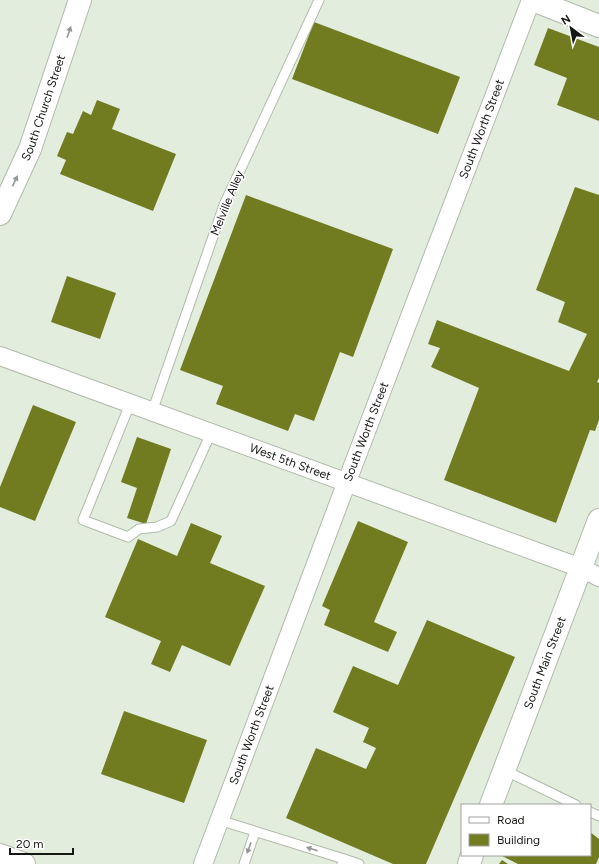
<svg xmlns="http://www.w3.org/2000/svg" width="599" height="864" viewBox="0 0 599 864" font-family="Figtree,sans-serif">
  <style>
    .building { fill: #717c21 }
    .lines { fill: none; stroke-linecap: round; stroke-linejoin: round }
    .lane-casing { stroke: #b0baab; stroke-width: 11 }
    .street-casing { stroke: #b0baab; stroke-width: 20 }
    .secondary-casing { stroke: #b0baab; stroke-width: 24 }
    .primary-casing { stroke: #b0baab; stroke-width: 24 }
    .lane { stroke: #fff; stroke-width: 9 }
    .street { stroke: #fff; stroke-width: 18 }
    .secondary { stroke: #fff; stroke-width: 22 }
    .primary { stroke: #fff; stroke-width: 22 }
    .oneway { fill: #959794 }
    .labels { text-anchor: middle; dominant-baseline: central; stroke-width: 3; stroke-linejoin: round; paint-order: stroke }
    .street-label { font-size: 12px; fill: #141712; stroke: #fff }
  </style>
  <rect width="100%" height="100%" fill="#e3eddd"/>
  <g class="building">
    <path d="M314,22l146,55 -22,57 -146,-55z"/>
    <path d="M548,28l51,19v74l-42,-16 10,-27 -33,-13z"/>
    <path d="M97,100l23,9 -8,20 64,25 -23,57 -93,-37 6,-14 -9,-4 10,-24 6,2 10,-23 8,4z"/>
    <path d="M575,187l24,8v183l-2,4 2,1v37l-4,11 -5,-1 -34,93 -112,-43 35,-92 -48,-21 9,-19 -12,-4 9,-24 132,51 18,-37 -29,-12 7,-20 -29,-12z"/>
    <path d="M246,195l147,54 -40,108 -13,-5 -26,69 -19,-7 -7,17 -72,-27 7,-18 -43,-16z"/>
    <path d="M67,276l49,17 -16,46 -49,-17z"/>
    <path d="M33,405l43,17 -41,99 -35,-14v-20z"/>
    <path d="M137,437l34,12 -25,75 -19,-6 10,-30 -16,-6z"/>
    <path d="M358,521l50,21 -34,80 23,10 -9,20 -64,-27 6,-15 -8,-4z"/>
    <path d="M191,523l31,13 -12,27 55,23 -35,80 -48,-21 -12,27 -19,-8 10,-23 -56,-24 33,-78 39,17z"/>
    <path d="M427,620l88,37 -89,207h-33l-107,-46 30,-70 50,21 10,-21 -13,-6 6,-14 -36,-16 20,-46 45,19z"/>
    <path d="M124,711l83,29 -23,63 -83,-29z"/>
    <path d="M590,832l9,7v18l-3,7h-78l-18,-9h90z"/>
    <path d="M502,860l6,4h-9z"/>
  </g>
  <g class="lines">
    <defs>
      <g id="lane">
        <path d="M130,404l-47,116 45,17 11,-8 18,-2 14,-6 40,-88"/>
        <path d="M152,412l72,-207 95,-205"/>
        <path d="M504,770l72,35"/>
        <path d="M590,812l9,4"/>
        <path d="M219,820l125,39 -2,5"/>
        <path d="M344,859l15,5"/>
        <path d="M244,864l11,-32"/>
      </g>
      <g id="street">
        <path id="s1" d="M0,356l581,212 18,9"/>
        <path id="s2" d="M203,864l143,-380 185,-484"/>
      </g>
      <g id="secondary">
        <path d="M533,0l66,26"/>
        <path id="s3" d="M491,805l108,-285"/>
        <path d="M0,855l24,9"/>
        <path d="M469,864l3,-9"/>
      </g>
      <g id="primary">
        <path id="s4" d="M0,214l30,-65 50,-149"/>
      </g>
    </defs>
    <use href="#lane" class="lane-casing"/>
    <use href="#street" class="street-casing"/>
    <use href="#secondary" class="secondary-casing"/>
    <use href="#primary" class="primary-casing"/>
    <use href="#lane" class="lane"/>
    <use href="#street" class="street"/>
    <use href="#secondary" class="secondary"/>
    <use href="#primary" class="primary"/>
  </g>
  <defs><path id="oneway-solid" d="M-6-.8H1V-3.2L6.5 0L1 3.2V.8H-6Z"/></defs>
  <g class="oneway">
    <use href="#oneway-solid" transform="translate(69 32) rotate(-71)"/>
    <use href="#oneway-solid" transform="translate(15 181) rotate(-65)"/>
    <use href="#oneway-solid" transform="translate(249 848) rotate(110)"/>
    <use href="#oneway-solid" transform="translate(312 849) rotate(-163)"/>
  </g>
  <g class="labels">
    <g class="street-label">
      <text stroke="none"><textPath href="#s4" startOffset="115">South Church Street</textPath></text>
      <text stroke="none"><textPath href="#s2" startOffset="786">South Worth Street</textPath></text>
      <text transform="translate(227 203) rotate(-68)">Melville Alley</text>
      <text stroke="none"><textPath href="#s2" startOffset="462">South Worth Street</textPath></text>
      <text stroke="none"><textPath href="#s1" startOffset="309">West 5th Street</textPath></text>
      <text stroke="none"><textPath href="#s3" startOffset="152">South Main Street</textPath></text>
      <text stroke="none"><textPath href="#s2" startOffset="138">South Worth Street</textPath></text>
    </g>
  </g>
  <rect x="461" y="804" width="130" height="52" fill="#ffffff" stroke="#a1a2a0"/>
  <rect x="469" y="817" width="20" height="6" fill="#ffffff" stroke="#a1a2a0"/>
  <text x="497" y="824" font-size="12" fill="#141712">Road</text>
  <rect x="469" y="834" width="20" height="12" fill="#717c21" stroke="#a1a2a0"/>
  <text x="497" y="844" font-size="12" fill="#141712">Building</text>
  <g transform="translate(571 28) rotate(328)" stroke="#ffffff" stroke-width="3" paint-order="stroke">
  <path d="M0-3L7 15L0 10L-7 15Z" fill="#141712"/>
  <text y="-6" font-size="11" font-weight="bold" text-anchor="middle" fill="#141712">N</text>
  </g>
  <path d="M10 848v6h63v-6" fill="none" stroke="#141712" stroke-width="2"/>
  <text x="16" y="848" font-size="12" fill="#141712" stroke="#ffffff" stroke-width="3" paint-order="stroke">20 m</text>
</svg>
